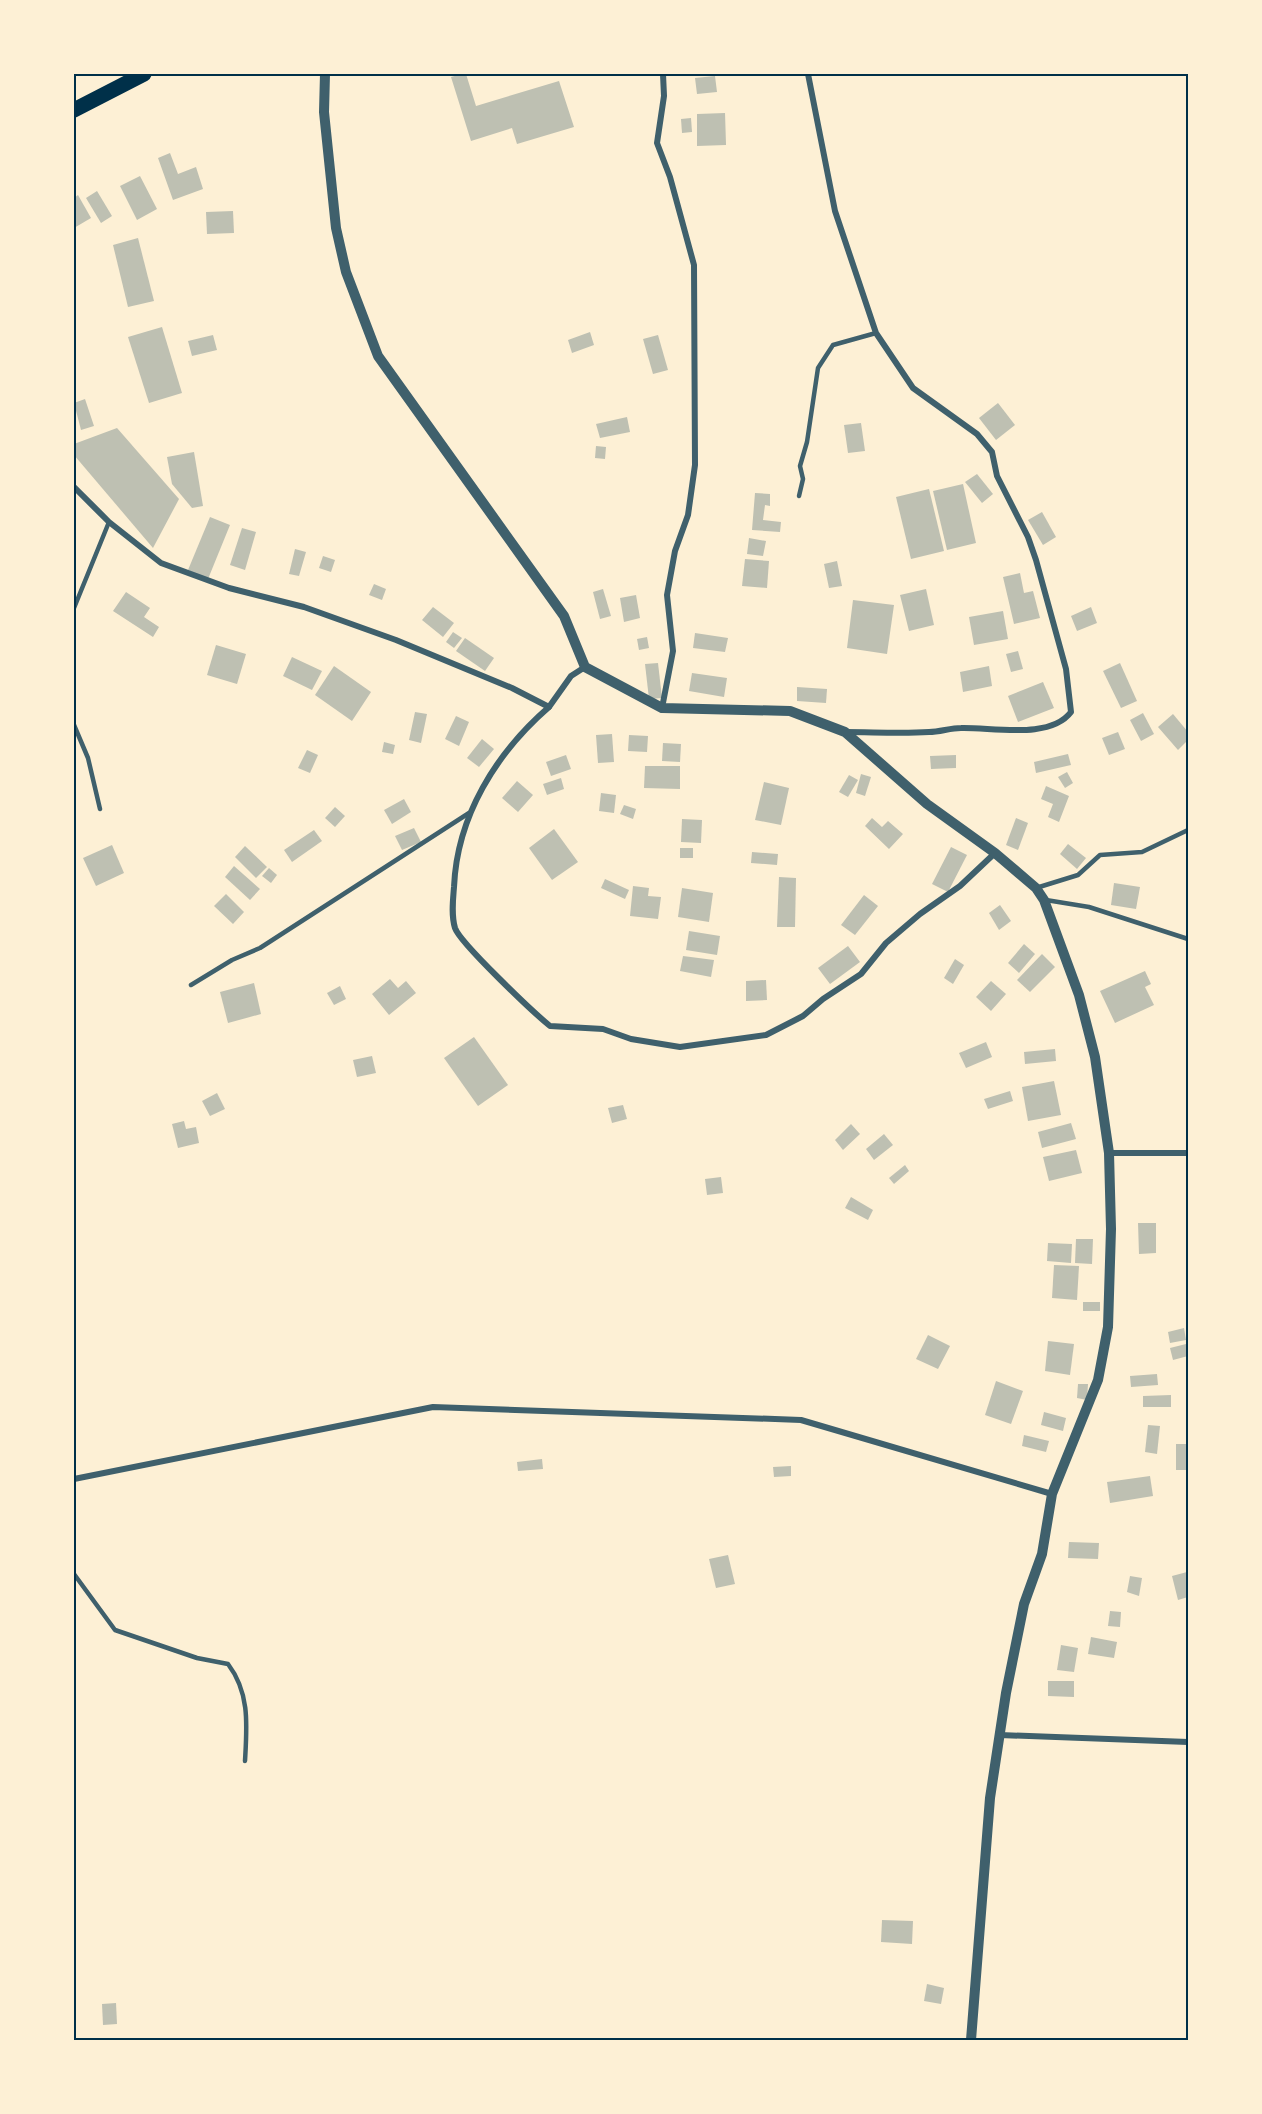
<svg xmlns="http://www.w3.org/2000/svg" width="1262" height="2114" viewBox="0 0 1262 2114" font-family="Karla,sans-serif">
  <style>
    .building { fill: #bec0b2 }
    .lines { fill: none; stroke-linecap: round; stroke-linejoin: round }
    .service { stroke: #3f606c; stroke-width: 4.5 }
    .minor { stroke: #3f606c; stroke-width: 6 }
    .tertiary { stroke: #3f606c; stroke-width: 10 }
    .primary { stroke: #003049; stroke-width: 15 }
    .neatline { fill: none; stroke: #003049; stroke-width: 2 }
  </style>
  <rect width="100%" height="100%" fill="#fdf0d5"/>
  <g class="building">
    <path d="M462,74h4l10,32 83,-25 15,46 -57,17 -5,-16 -41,13 -20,-64z"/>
    <path d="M715,76l2,16 -20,2 -2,-16z"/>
    <path d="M725,113l1,32 -29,1v-32z"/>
    <path d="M691,118l1,14 -10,1 -1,-14z"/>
    <path d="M170,153l8,21 18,-7 7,22 -30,11 -15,-42z"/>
    <path d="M140,176l17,33 -20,11 -17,-34z"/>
    <path d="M97,191l15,25 -11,7 -15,-25z"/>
    <path d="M78,195l13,23 -17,10v-30z"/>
    <path d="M233,211l1,22 -27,1 -1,-22z"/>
    <path d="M138,238l16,63 -26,6 -15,-62z"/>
    <path d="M162,327l20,66 -33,10 -21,-66z"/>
    <path d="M590,332l4,13 -22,8 -4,-13z"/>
    <path d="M213,335l4,15 -25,6 -4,-15z"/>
    <path d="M658,335l10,35 -15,4 -10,-35z"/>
    <path d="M85,399l9,27 -13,4 -7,-27z"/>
    <path d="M998,403l17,22 -19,15 -17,-22z"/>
    <path d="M627,417l3,15 -30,6 -4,-14z"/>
    <path d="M861,423l4,28 -17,2 -4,-28z"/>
    <path d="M117,428l62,71 -26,49 -79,-93v-11z"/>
    <path d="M596,446l10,1 -1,12 -10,-1z"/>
    <path d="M194,452l9,54 -11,2 -20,-24 -5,-27z"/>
    <path d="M977,474l16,20 -11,9 -17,-21z"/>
    <path d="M963,484l13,59 -29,7 -14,-59z"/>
    <path d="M929,489l15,62 -33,8 -15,-62z"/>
    <path d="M755,493l15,1v12l-5,-1 -2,15 18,2 -1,10 -28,-2z"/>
    <path d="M1042,512l14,25 -13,8 -15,-25z"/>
    <path d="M210,517l20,8 -22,54 -20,-9z"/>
    <path d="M242,528l14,4 -11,38 -15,-5z"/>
    <path d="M749,538l17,3 -3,15 -16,-2z"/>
    <path d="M295,549l11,3 -7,24 -10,-2z"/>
    <path d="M323,556l12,4 -4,12 -12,-4z"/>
    <path d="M745,559l24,2 -2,27 -25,-2z"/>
    <path d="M837,561l5,25 -13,2 -5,-24z"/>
    <path d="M1020,573l4,20 9,-2 7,27 -26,6 -11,-47z"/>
    <path d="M374,584l12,5 -4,11 -13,-5z"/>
    <path d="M603,589l8,27 -11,3 -7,-27z"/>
    <path d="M926,589l8,36 -25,6 -9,-36z"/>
    <path d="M126,592l24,16 -6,9 15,10 -6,10 -40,-26z"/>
    <path d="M636,595l4,23 -16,4 -4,-24z"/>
    <path d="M853,600l41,5 -7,49 -40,-6z"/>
    <path d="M433,607l21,16 -11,14 -21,-17z"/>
    <path d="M1091,607l6,16 -20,8 -6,-15z"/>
    <path d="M1003,611l5,28 -34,6 -5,-28z"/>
    <path d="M453,632l9,6 -8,10 -8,-6z"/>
    <path d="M695,633l33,5 -3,14 -32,-4z"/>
    <path d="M647,637l2,11 -10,2 -2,-11z"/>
    <path d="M465,638l29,20 -9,13 -29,-20z"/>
    <path d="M216,645l30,9 -9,30 -30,-9z"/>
    <path d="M1018,651l5,18 -12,3 -5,-18z"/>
    <path d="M292,657l30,14 -10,19 -29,-14z"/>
    <path d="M658,663l4,35 -13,1 -4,-35z"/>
    <path d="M1120,663l17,38 -16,7 -18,-37z"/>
    <path d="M334,666l37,26 -19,29 -37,-26z"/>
    <path d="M989,666l3,20 -29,6 -3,-20z"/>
    <path d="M692,673l35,5 -3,19 -35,-6z"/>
    <path d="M1043,682l11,26 -36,14 -10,-26z"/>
    <path d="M797,687l30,2 -1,14 -29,-2z"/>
    <path d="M415,712l12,2 -6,29 -12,-3z"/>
    <path d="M1143,713l11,21 -13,7 -11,-21z"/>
    <path d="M1173,714l15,18v8l-10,10 -20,-23z"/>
    <path d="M456,716l13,6 -10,24 -14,-7z"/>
    <path d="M1118,732l7,17 -16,6 -7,-17z"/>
    <path d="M612,734l2,28 -16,1 -2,-28z"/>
    <path d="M629,735l19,1 -1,16 -19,-1z"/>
    <path d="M482,739l12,10 -15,18 -12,-9z"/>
    <path d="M384,742l11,3 -2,9 -11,-2z"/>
    <path d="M663,743l18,1 -1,18 -18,-1z"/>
    <path d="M307,750l11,5 -8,18 -12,-5z"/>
    <path d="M1068,754l3,11 -35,8 -2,-11z"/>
    <path d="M566,755l5,14 -20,7 -5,-14z"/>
    <path d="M956,755v13l-25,1 -1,-13z"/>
    <path d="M645,766h35v23l-36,-1z"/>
    <path d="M1067,772l6,11 -8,5 -7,-11z"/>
    <path d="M861,774l10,3 -6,19 -9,-3z"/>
    <path d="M849,775l9,5 -10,17 -9,-5z"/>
    <path d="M561,778l3,11 -17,6 -4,-11z"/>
    <path d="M517,781l16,14 -15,17 -16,-14z"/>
    <path d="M764,782l25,6 -8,37 -26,-5z"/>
    <path d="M1046,786l23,10 -10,26 -11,-5 5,-13 -12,-5z"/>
    <path d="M601,793l15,2 -2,18 -15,-2z"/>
    <path d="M404,799l7,13 -19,12 -8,-14z"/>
    <path d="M624,805l12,4 -3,10 -13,-5z"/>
    <path d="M335,807l10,9 -10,11 -10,-9z"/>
    <path d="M872,818l10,9 6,-6 15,13 -14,15 -24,-23z"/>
    <path d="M1016,818l12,5 -10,27 -12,-5z"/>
    <path d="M682,819l20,1 -1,23 -20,-1z"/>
    <path d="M414,828l7,14 -19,8 -7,-14z"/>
    <path d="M554,829l24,33 -26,18 -23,-32z"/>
    <path d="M314,830l8,11 -30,21 -8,-12z"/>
    <path d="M1068,844l18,14 -9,11 -17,-15z"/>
    <path d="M112,845l12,28 -28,13 -13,-28z"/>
    <path d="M245,846l22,21 -11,11 -21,-21z"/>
    <path d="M951,847l16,8 -19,37 -16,-8z"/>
    <rect x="680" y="848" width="13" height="10"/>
    <path d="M752,852l26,2 -1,11 -26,-2z"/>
    <path d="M234,866l26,23 -10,11 -25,-23z"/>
    <path d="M269,868l8,7 -6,8 -9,-7z"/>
    <path d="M779,877l17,1 -1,49h-18z"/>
    <path d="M605,879l24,11 -4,9 -24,-11z"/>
    <path d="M1114,883l26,4 -4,22 -25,-4z"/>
    <path d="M633,886l16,2 -1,8 13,1 -3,22 -28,-3z"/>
    <path d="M682,888l31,5 -4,29 -31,-5z"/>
    <path d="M226,894l18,18 -11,12 -19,-18z"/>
    <path d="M864,895l14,11 -23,29 -14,-10z"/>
    <path d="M1000,905l11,16 -12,9 -10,-17z"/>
    <path d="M689,931l31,5 -3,19 -31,-5z"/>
    <path d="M1024,944l11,10 -16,19 -11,-10z"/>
    <path d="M848,946l12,16 -30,22 -12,-16z"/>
    <path d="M1042,954l13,13 -25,25 -13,-12z"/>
    <path d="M683,956l31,4 -3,17 -31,-6z"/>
    <path d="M955,959l9,6 -11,19 -9,-6z"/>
    <path d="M1145,971l6,13 -6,3 9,18 -39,18 -15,-32z"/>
    <path d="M390,979l8,9 8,-7 10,12 -27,22 -17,-21z"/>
    <path d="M766,980l1,20 -21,1v-20z"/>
    <path d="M991,981l15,13 -15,17 -15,-14z"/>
    <path d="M254,983l7,31 -33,9 -8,-31z"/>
    <path d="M340,986l6,13 -12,6 -7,-12z"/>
    <path d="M474,1037l34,48 -30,21 -34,-48z"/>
    <path d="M986,1042l6,15 -26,11 -7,-15z"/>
    <path d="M1055,1049l1,12 -31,3 -1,-12z"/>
    <path d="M372,1056l4,17 -19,4 -4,-17z"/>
    <path d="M1054,1081l7,34 -33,6 -6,-34z"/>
    <path d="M1010,1091l3,10 -25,8 -4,-10z"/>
    <path d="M217,1093l8,16 -15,7 -8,-15z"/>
    <path d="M623,1105l4,14 -15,4 -4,-15z"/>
    <path d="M184,1121l2,8 10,-2 3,16 -21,5 -6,-24z"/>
    <path d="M1071,1123l5,16 -34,9 -4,-16z"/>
    <path d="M851,1124l9,10 -17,16 -8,-10z"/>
    <path d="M884,1134l9,11 -19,15 -8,-11z"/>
    <path d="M1076,1150l6,23 -33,8 -6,-24z"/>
    <path d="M905,1165l4,6 -15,13 -5,-6z"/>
    <path d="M721,1177l2,16 -16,2 -2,-16z"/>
    <path d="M851,1197l22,13 -5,10 -23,-12z"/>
    <path d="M1138,1223h18v30l-17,1z"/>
    <path d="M1076,1239h17l-1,25 -17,-1z"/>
    <path d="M1048,1243l24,1 -1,19 -24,-2z"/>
    <path d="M1054,1265l25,1 -2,34 -25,-2z"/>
    <rect x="1083" y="1302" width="17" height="9"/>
    <path d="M1184,1328l2,12 -16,3 -2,-11z"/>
    <path d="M928,1335l22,11 -12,23 -22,-10z"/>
    <path d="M1048,1341l26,3 -4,31 -25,-4z"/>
    <path d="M1186,1344l2,12 -15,4 -3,-12z"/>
    <path d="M1157,1374l1,11 -27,2 -1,-11z"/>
    <path d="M996,1381l27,10 -12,33 -26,-9z"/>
    <path d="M1078,1384h10l-1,16 -10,-2z"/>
    <path d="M1171,1395v12h-28v-11z"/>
    <path d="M1044,1412l22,6 -3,13 -22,-6z"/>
    <path d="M1148,1425l12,1 -3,28 -12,-2z"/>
    <path d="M1024,1435l25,6 -3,11 -24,-6z"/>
    <rect x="1176" y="1444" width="12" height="26"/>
    <path d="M542,1459l1,10 -25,2 -1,-9z"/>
    <path d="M791,1466v10l-17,1 -1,-10z"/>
    <path d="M1150,1476l3,20 -43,7 -3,-21z"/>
    <path d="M1069,1542l30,1 -1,16 -30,-1z"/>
    <path d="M728,1555l7,29 -19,4 -7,-29z"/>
    <path d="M1187,1572l1,25 -10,3 -6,-24z"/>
    <path d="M1130,1576l12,2 -3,18 -12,-4z"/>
    <path d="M1110,1611l11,1 -1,15 -12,-1z"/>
    <path d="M1091,1637l26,5 -3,16 -26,-4z"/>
    <path d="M1061,1645l17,3 -4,24 -17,-2z"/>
    <path d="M1048,1681h26v16l-26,-1z"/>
    <path d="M882,1920l31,1 -1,23 -31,-2z"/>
    <path d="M927,1984l17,4 -3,16 -17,-3z"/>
    <path d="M116,2003l1,21 -14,1 -1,-21z"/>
  </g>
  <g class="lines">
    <g class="service">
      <path d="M799,496l4,-17 -3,-13 7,-24 11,-74 15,-23 43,-12"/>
      <path d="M74,608l35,-86"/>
      <path d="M74,725l14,33 12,51"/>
      <path d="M1036,888l42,-13 22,-20 42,-3 46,-22"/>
      <path d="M1046,900l43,7 99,32"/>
      <path d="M191,985l41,-25 28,-12 209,-135"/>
      <path d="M74,1574l41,56 82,28 31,6c22,29 19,61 17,97"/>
    </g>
    <g class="minor">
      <path d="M808,74l27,137 41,122 37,55 64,46 15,18 5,24 31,61 8,23 30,109 5,43c-21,28 -79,15 -110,16 -11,0 -21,4 -32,4 -28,2 -56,0 -84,0"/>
      <path d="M74,487l35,35 52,41 68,25 75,19 92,33 116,48 37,19 22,-31 14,-9"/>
      <path d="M549,707c-53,46 -92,109 -95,180 -1,13 -3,28 1,41 5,15 79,85 95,98l53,3 28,10 49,8 86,-12 37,-19 20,-17 38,-25 25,-31 34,-29 40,-28 35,-33"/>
      <path d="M662,708l11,-57 -6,-56 8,-44 13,-36 7,-50 -1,-200 -24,-88 -13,-34 7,-47 -1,-22"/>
      <path d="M1109,1153h79"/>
      <path d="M74,1479l359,-72 368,13 251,74"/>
      <path d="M1000,1735l188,7"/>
    </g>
    <path class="tertiary" d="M325,74l-1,38 12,116 10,44 32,84 186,260 21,51 77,41 128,3 55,21 82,72 68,49 41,35 8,12 35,95 16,62 14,96 2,76 -3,98 -10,53 -46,114 -10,60 -18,50 -18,89 -16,105 -19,242"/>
    <path class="primary" d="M74,110l70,-36"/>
  </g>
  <rect width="1262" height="2114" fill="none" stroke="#fdf0d5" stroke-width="150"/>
  <rect x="75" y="75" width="1112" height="1964" class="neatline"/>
</svg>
